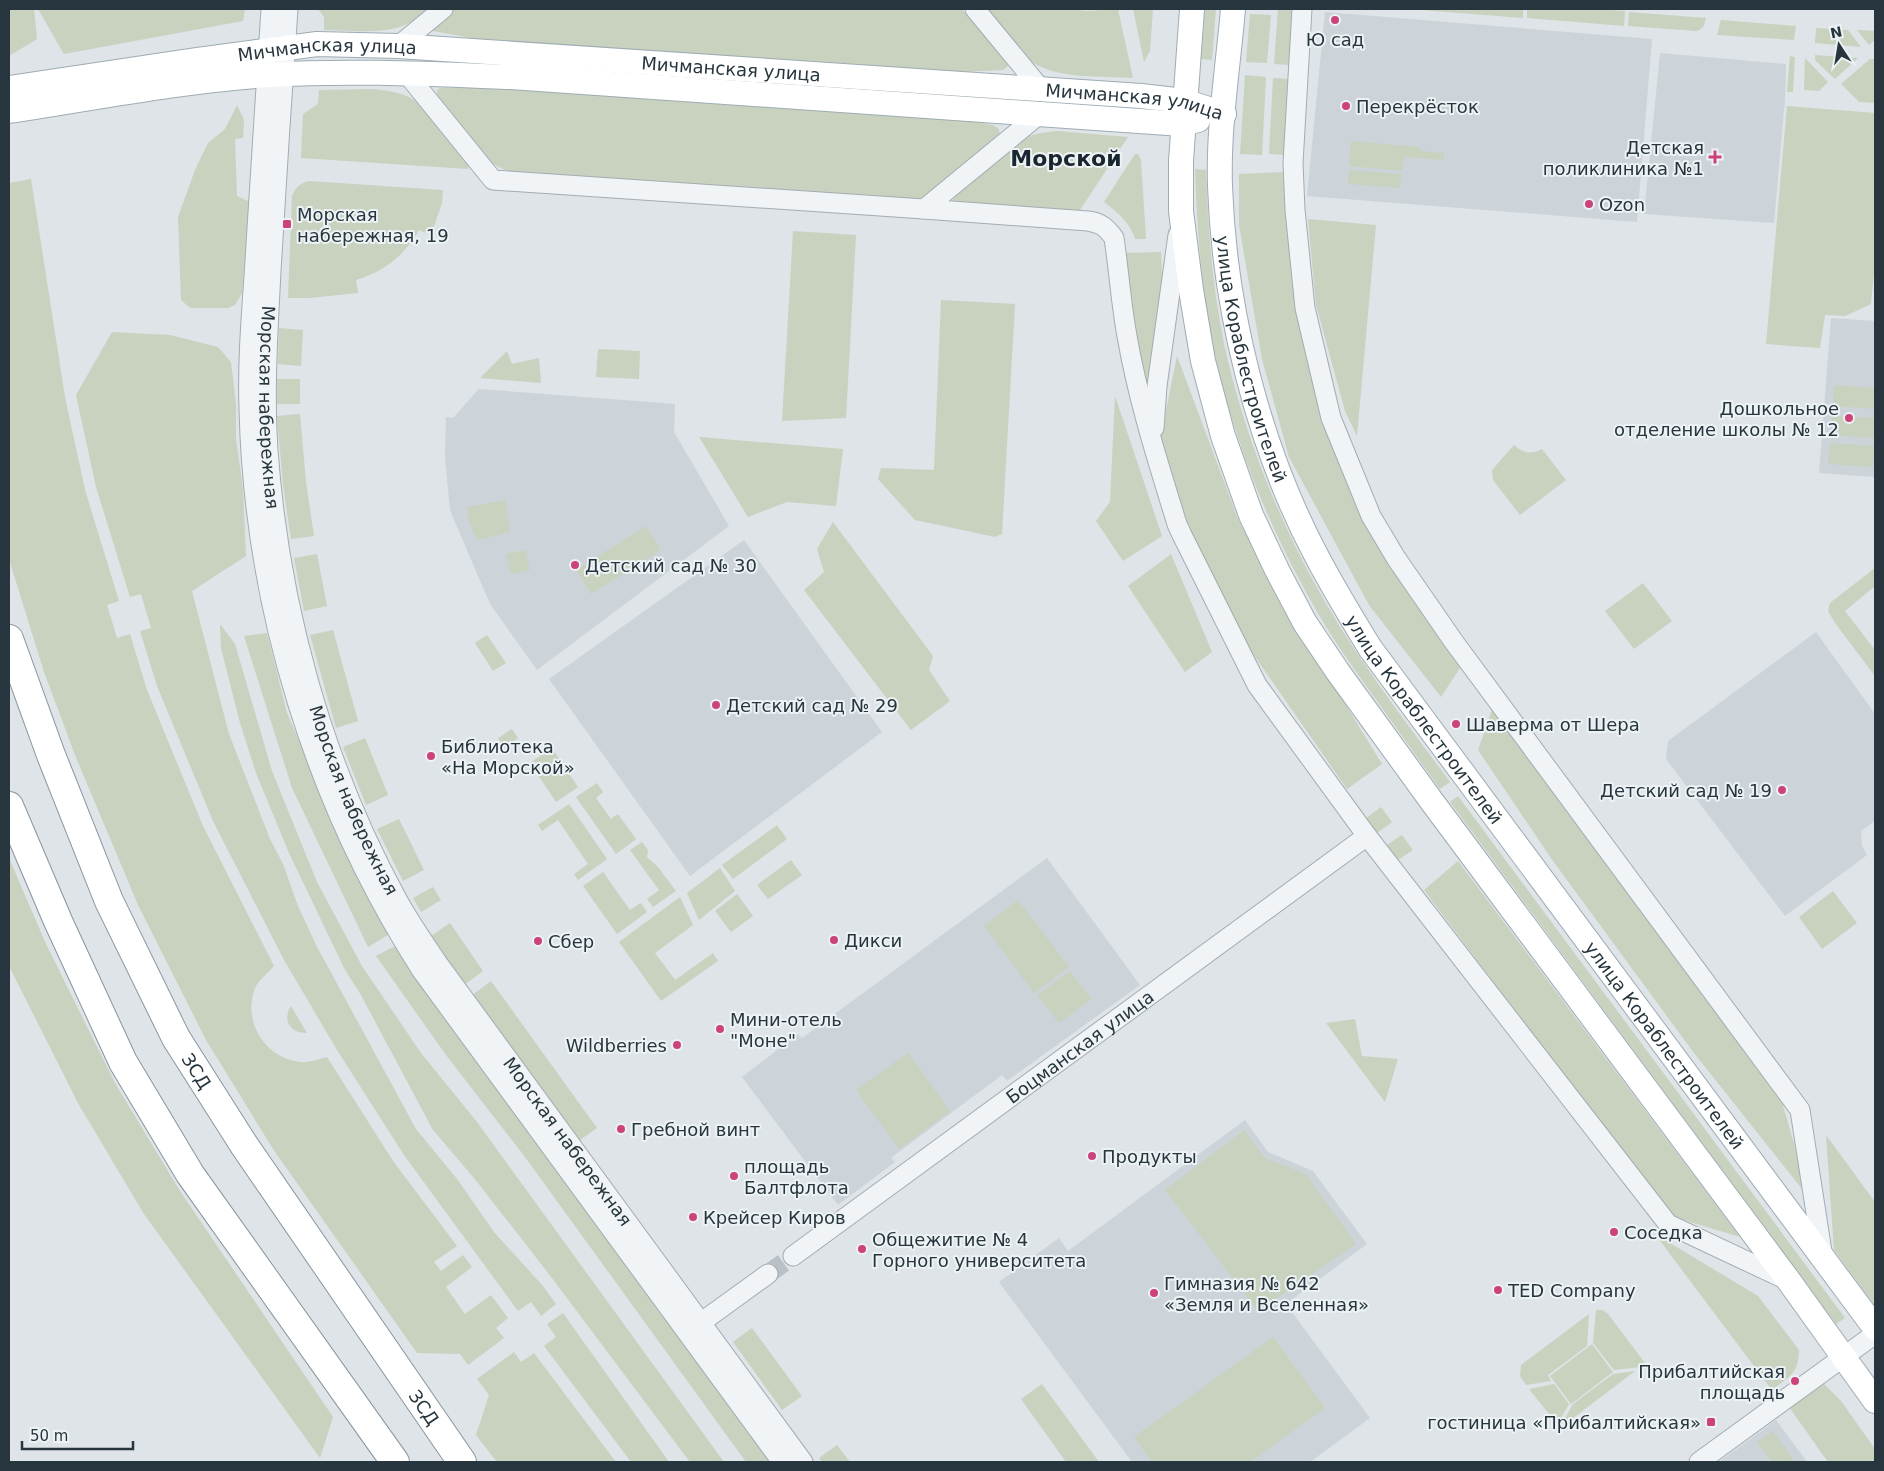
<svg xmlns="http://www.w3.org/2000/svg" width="1884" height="1471" viewBox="0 0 1884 1471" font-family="'DejaVu Sans',sans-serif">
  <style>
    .built { fill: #ccd4d9 }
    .green { fill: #c9d1bf }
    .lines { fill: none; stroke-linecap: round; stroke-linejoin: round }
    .minor-tunnel { stroke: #b9c1c6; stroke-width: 19; stroke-dasharray: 19 9; stroke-linecap: butt }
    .minor-casing { stroke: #a3acb2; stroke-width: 21 }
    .major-casing { stroke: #9eacb3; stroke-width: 26 }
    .highway-casing { stroke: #86969e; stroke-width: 30 }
    .minor { stroke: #f1f4f6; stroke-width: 19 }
    .major { stroke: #fff; stroke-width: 24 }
    .highway { stroke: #fff; stroke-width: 28 }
    .poi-dot { fill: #cc437c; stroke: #edf3f5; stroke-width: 2 }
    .labels { text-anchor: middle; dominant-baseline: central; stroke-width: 4; stroke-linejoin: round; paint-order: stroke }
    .poi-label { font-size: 18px; fill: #27363e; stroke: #edf3f5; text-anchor: start }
    .street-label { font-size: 18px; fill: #27363e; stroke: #edf3f5 }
    .district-label { font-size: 22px; font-weight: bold; fill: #1a262f; stroke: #edf3f5 }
  </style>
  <rect width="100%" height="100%" fill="#dee4e8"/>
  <g class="built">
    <path d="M1325,12l327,27 -15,183 -330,-26z"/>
    <path d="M1660,53l126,11 -1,35 -11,124 -130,-9z"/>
    <path d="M1831,318l44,3v-2v158l-56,-4z"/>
    <path d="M479,389l196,15 -1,28 55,94 -192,144 -47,-66 -40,-94 -5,-53 1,-40 7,1z"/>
    <path d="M744,540l138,192 -192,144 -141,-197z"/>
    <path d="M1816,632l59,82v107l-14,10 1,14 5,10 -82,61 -119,-157 2,-18z"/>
    <path d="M1047,858l93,127 -133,96 -5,-6 -106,79 -5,4 4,4 -57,43 -96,-128 56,-43 4,4z"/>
    <path d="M1245,1120l23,32 45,19 54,73 -81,60 84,114 -60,44h-178l-133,-180 60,-44 9,13z"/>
    <path d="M1776,1420l31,42h-88z"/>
  </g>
  <g class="green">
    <path d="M9,9h25l3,30 -28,17z"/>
    <path d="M38,9h207l-2,12 -179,33z"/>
    <path d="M318,9h110c-7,6 -14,12 -23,16 -24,10 -56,5 -81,5v-13z"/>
    <path d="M454,9h507l11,9 36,45v3l-5,4 -64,3 -435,-29 -71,-13 1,-5z"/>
    <path d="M986,9h78l24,2 30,-2 15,69c-30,-2 -72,1 -98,-14 -18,-11 -35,-39 -49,-55z"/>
    <path d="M1133,9h20l-3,42 -6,11z"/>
    <path d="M1205,9h11l-4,51 -11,-1z"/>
    <path d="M1278,9h15l-4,56 -15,-1z"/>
    <path d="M1409,9h114v9z"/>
    <path d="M1527,9h62l36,2 -1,15 -97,-8z"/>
    <path d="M1629,12l77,6c-2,7 -2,11 -10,13l-68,-5z"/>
    <path d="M1250,14l21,1 -4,48 -21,-1z"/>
    <path d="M1721,20l75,6 -2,14 -77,-5z"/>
    <path d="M1816,28l32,2 13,17 -46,-4z"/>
    <path d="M1857,30l18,1v9l-6,5z"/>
    <path d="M1815,55l43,3 -23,21 -20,-19z"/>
    <path d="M1790,56l5,1 -2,35h-6z"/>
    <path d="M1805,58l23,24 -9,9 -15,-1z"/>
    <path d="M1870,59h5v44l-16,-1 -18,-18z"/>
    <path d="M1245,75l21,2 -4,78 -22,-1z"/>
    <path d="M1273,78l15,1 -4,76 -15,-1z"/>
    <path d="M510,87l424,28 59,10 5,3 2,5 -75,64 -10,2 -397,-26c-14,-2 -23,-7 -33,-16l-49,-62 2,-6 3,-1z"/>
    <path d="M375,89c12,2 23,3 34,8 21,11 44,47 60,67l-1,5 -167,-11 2,-44 15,-10 1,-14z"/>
    <path d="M237,105l7,15 -1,18 -8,1 2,57 13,6 -8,91 -7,12 -7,3h-38l-9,-8 -3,-83 17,-47 13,-27 17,-14z"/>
    <path d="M1787,106l88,7v148l-4,43 -26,12 -20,-1 -5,33 -54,-4z"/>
    <path d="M1057,131l71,6 -48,73 -127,-7v-5c20,-18 53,-52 77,-62 9,-3 18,-4 27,-5z"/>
    <path d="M1351,141l69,6v4l24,2v7l-40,-3 -2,14 -53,-5z"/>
    <path d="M1135,154h3l3,6 5,79h-11c-5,-17 -17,-26 -31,-37z"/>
    <path d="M1195,169l11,1c2,62 7,126 21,187 25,106 71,209 132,299 29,43 60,84 91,126l-10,7c-24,-33 -47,-66 -71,-99 -17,-24 -35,-49 -50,-75 -46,-79 -82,-165 -103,-255 -14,-62 -19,-127 -21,-191z"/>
    <path d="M1349,170l52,4 -1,14 -52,-4z"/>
    <path d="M1285,172l9,96 75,258 91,142 -19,29 -72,-92 -80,-148 -27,-98 -23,-134v-51z"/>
    <path d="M31,179l34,218 20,93 34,111 -12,4 10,33 13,-4 17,56 56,136 71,140c-5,6 -14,13 -18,20 -15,33 8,73 45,76 8,1 18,-3 26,-5l66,104 64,85 -23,16 7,9 22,-16 9,12 -26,20 19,27 26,-19 17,23 -12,10 8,10 -36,27 -8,-11 -43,-1 -144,-204 -67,-109 -68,-135 -63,-150 -31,-83 -35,-113v-376z"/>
    <path d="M309,181l134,9 -1,13 -11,32 -12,-5c-15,26 -34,41 -63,50l2,13 -49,5h-21l4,-102c4,-9 8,-13 17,-15z"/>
    <path d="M1308,219l68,6 -19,211 -12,-25 -29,-106z"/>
    <path d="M793,231l63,4 -10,183 -64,3z"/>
    <path d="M1161,252l2,46 -15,86 -2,1 -11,-51 -11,-81z"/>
    <path d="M941,300l74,4 -13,230 -7,3 -80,-17 -37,-41 3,-11 53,2z"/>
    <path d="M279,328l24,2 -2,36 -23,-2z"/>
    <path d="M112,332l58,3 48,12 13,15 5,42v35l7,50 3,67 -54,35 37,143 41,105 13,25 15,42 18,39 100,184 41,50 37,53 49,54 13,18 -15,12 -10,-14 -13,9 -114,-156 -67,-105 -53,-90 -71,-139 -56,-135 -17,-55 11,-3 -10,-34 -11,3 -34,-110 -20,-92z"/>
    <path d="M598,349l42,2 -1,28 -43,-2z"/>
    <path d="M507,351l5,13 27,-6 2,25 -61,-5z"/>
    <path d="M1177,356l61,163 56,102 88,143 -35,25 -96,-138 -56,-104 -36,-102z"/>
    <rect x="277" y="379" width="23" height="25"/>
    <path d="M1834,385l41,3v21l-42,-3z"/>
    <path d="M1115,396l47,140 -39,25 -27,-40 14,-19z"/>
    <path d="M300,414l6,68 8,54 -23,3 -8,-54 -6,-69z"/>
    <path d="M1832,415l43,3v20l-44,-3z"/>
    <path d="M699,437l144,12 -7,57 -49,-4 -39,15z"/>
    <path d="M1830,443l44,3 -1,21 -45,-3z"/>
    <path d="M1514,445c9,8 17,10 28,4l24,31 -46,35 -27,-35 -1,-10z"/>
    <path d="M505,500l5,32 -33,8 -8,-19 -2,-14z"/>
    <path d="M833,522l100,134 -4,14 21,31 -39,29 -107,-140 20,-18 -7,-23z"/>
    <path d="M646,526l15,24 -70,44 -15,-24z"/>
    <path d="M525,550l5,20 -19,4 -5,-20z"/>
    <path d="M317,554l10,52 -23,5 -10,-53z"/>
    <path d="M1171,554l41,98 -27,20 -57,-86z"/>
    <path d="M1875,568v18l-30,25 30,39v26l-40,-53 -7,-12 2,-8z"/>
    <path d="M1643,583l29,38 -38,28 -29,-38z"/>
    <path d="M220,624l15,20 37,127 45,111 45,84 59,87 56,69 247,340h-34l-138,-184 -78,-100 -41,-48 -72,-135 -16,-25 -56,-117 -33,-80 -16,-50 -19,-75z"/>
    <path d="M333,630l25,91 -22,7 -26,-93z"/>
    <path d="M267,633l20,80 34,79 70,141 -23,14 -76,-159 -48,-152z"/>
    <path d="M487,635l19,28 -13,8 -18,-28z"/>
    <path d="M1493,707l288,392 29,100 -116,-146 -141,-192 -75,-111z"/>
    <path d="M512,729l6,9 -14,9 -6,-9z"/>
    <path d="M365,738l23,57 -22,10 -23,-58z"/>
    <path d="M552,748l26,39 -22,15 -26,-39z"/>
    <path d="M597,783l6,9 -7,6 15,21 7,-5 18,25 -20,15 -40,-57z"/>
    <path d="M1458,796l387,522 -9,6 -386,-522z"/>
    <path d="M569,804l38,55 -29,21 -4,-6 14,-10 -30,-44 -16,11 -4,-6z"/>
    <path d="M1381,807l11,15 -15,11 -11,-15z"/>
    <path d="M399,819l25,51 -21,11 -26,-52z"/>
    <path d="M777,825l10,14 -54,40 -11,-14z"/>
    <path d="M1402,835l11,15 -15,10 -11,-15z"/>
    <path d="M642,842l6,8 -1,7 11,10 18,24 -23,16 -6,-8 12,-9 -29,-40z"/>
    <path d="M9,858l37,86 69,139 65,108 153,226 -13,41 -176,-244 -65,-109 -70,-139z"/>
    <path d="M791,860l11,15 -34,24 -11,-14z"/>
    <path d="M1458,861l282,376 -70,-21 -246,-326z"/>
    <path d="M720,868l15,23 -36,29 -12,-27z"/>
    <path d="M603,872l27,38 11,-7 6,9 -30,22 -34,-48z"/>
    <path d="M433,887l8,13 -20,12 -8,-14z"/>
    <path d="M1833,891l24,32 -35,26 -23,-32z"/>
    <path d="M737,894l16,22 -22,16 -16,-21z"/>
    <path d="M680,897l13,28 -38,28 20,27 38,-27 5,8 -57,40 -42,-59z"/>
    <path d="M1018,900l51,67 -35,26 -50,-67z"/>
    <path d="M450,923l33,48 -19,14 -33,-49z"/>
    <path d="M399,944l379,518h-32l-221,-305 -79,-102 -70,-99z"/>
    <path d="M1070,971l21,28 -32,24 -22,-28z"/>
    <path d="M491,981l106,147 -21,15 -105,-147z"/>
    <path d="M291,1006l16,27c-17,0 -25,-13 -16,-27z"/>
    <path d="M1355,1019l7,37 36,3 -13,43 -59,-79z"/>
    <path d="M908,1053l42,58 -51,38 -43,-59z"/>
    <path d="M1244,1130l21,28 41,16 50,70 -98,67 -93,-121z"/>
    <path d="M1826,1135l49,67v104l-41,-56z"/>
    <path d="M1655,1234l103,62 41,54c0,23 -10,27 -27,40z"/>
    <path d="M1596,1310h7l5,4 37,49 -5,4 -26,3 -21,-27z"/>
    <path d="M563,1313l106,149h-38l-87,-116 12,-9 -9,-13z"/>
    <path d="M1589,1314l-2,32 -39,29 3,6 -25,4 -6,-9 1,-11z"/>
    <path d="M752,1328l50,68 -20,14 -49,-68z"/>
    <path d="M1273,1337l52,71 -75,54h-98l-18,-25z"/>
    <path d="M1592,1344l21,28 -42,32 -21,-28z"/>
    <path d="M514,1352l7,10 13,-9 82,109h-119l-21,-27 13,-40 -12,-16z"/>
    <path d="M1635,1371l-67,51 -6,2 11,-20 40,-30z"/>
    <path d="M1042,1384l57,78h-33l-45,-63z"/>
    <path d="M1554,1384l15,20 -11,19 -5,-4 -24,-30z"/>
    <path d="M1824,1384l17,17 34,48v13h-47l-39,-55 24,-18z"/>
    <path d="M1773,1431l22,31h-23l-15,-20z"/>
    <path d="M837,1445l13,17h-28l-3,-4z"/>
  </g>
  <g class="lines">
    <path class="minor-tunnel" d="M768,1274l25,-18"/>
    <defs>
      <g id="minor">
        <path d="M271,9c-5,78 -10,156 -15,235 -3,55 -9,110 -7,165 5,199 66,395 173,562l360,491"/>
        <path id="s1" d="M288,9c-6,87 -12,175 -17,262 -3,60 -7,119 -3,179 11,155 54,312 129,449 12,22 26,42 40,63l366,500"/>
        <path d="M975,9l66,80"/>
        <path d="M1302,9l-9,154 2,47 10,98 26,110 40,98 25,42 58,84 346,468 23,148"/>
        <path d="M398,46l45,-37"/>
        <path d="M407,74l86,106 431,29 117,-96"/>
        <path d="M924,209l164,12c13,2 18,6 26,17 5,33 7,66 13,98 11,64 31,126 50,188l5,11 75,150 110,151 301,388 121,57"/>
        <path d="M1154,428l3,-42 21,-151"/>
        <path id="s2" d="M793,1256l574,-420"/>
        <path d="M692,1329l76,-55"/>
        <path d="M1699,1462l176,-128"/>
      </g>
      <g id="major">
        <path d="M1192,9l-11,152v50l10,79 12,71 20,75 28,79 26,55 28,53 33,49 95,131 356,478 86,120"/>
        <path id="s3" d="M1233,9c-5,58 -15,119 -13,177 4,122 38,259 95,367 17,33 36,64 55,95l505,680"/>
        <path id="s4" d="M9,88l187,-28 121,-16 81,2 743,50 43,5 40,13"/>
        <path d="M9,111c86,-13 172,-30 259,-36 81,-5 163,-1 243,2l671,47 16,-4"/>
      </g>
      <g id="highway">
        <path id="s5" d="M9,639l42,116 58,146 67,137 68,107 218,317"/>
        <path d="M9,806l49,115 65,141 67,112 205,288"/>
      </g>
    </defs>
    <use href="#minor" class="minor-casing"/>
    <use href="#major" class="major-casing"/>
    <use href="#highway" class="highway-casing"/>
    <use href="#minor" class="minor"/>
    <use href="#major" class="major"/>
    <use href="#highway" class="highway"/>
  </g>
  <g class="poi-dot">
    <circle cx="1335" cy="20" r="5"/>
    <circle cx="1346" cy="106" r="5"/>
    <path d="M1712.5 149.5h5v5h5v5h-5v5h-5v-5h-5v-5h5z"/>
    <circle cx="1589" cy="204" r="5"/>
    <rect x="282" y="219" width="10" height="10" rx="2.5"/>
    <circle cx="1849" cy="418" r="5"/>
    <circle cx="575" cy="565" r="5"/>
    <circle cx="716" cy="705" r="5"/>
    <circle cx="1456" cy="724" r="5"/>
    <circle cx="431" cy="756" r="5"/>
    <circle cx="1782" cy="790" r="5"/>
    <circle cx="834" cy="940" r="5"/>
    <circle cx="538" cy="941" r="5"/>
    <circle cx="720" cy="1029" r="5"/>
    <circle cx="677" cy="1045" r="5"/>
    <circle cx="621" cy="1129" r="5"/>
    <circle cx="1092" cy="1156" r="5"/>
    <circle cx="734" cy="1176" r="5"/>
    <circle cx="693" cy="1217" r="5"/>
    <circle cx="1614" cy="1232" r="5"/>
    <circle cx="862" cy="1249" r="5"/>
    <circle cx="1498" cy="1290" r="5"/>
    <circle cx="1154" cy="1293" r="5"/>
    <circle cx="1795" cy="1381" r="5"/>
    <rect x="1706" y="1417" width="10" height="10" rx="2.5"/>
  </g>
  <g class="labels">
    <g class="poi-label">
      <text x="1335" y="39" text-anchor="middle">Ю сад</text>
      <text x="1356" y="106">Перекрёсток</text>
      <text x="1704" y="147" text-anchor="end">Детская<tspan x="1704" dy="21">поликлиника №1</tspan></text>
      <text x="1599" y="204">Ozon</text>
      <text x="297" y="214">Морская<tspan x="297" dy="21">набережная, 19</tspan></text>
      <text x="1839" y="408" text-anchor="end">Дошкольное<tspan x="1839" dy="21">отделение школы № 12</tspan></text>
      <text x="585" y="565">Детский сад № 30</text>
      <text x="726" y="705">Детский сад № 29</text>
      <text x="1466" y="724">Шаверма от Шера</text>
      <text x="441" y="746">Библиотека<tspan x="441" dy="21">«На Морской»</tspan></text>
      <text x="1772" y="790" text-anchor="end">Детский сад № 19</text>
      <text x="844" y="940">Дикси</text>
      <text x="548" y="941">Сбер</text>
      <text x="730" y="1019">Мини-отель<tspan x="730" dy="21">"Моне"</tspan></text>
      <text x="667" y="1045" text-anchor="end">Wildberries</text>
      <text x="631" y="1129">Гребной винт</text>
      <text x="1102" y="1156">Продукты</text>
      <text x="744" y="1166">площадь<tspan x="744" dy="21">Балтфлота</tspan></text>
      <text x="703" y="1217">Крейсер Киров</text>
      <text x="1624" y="1232">Соседка</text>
      <text x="872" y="1239">Общежитие № 4<tspan x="872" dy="21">Горного университета</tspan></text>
      <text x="1164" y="1283">Гимназия № 642<tspan x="1164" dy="21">«Земля и Вселенная»</tspan></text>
      <text x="1508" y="1290">TED Company</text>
      <text x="1785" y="1371" text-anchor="end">Прибалтийская<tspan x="1785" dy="21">площадь</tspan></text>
      <text x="1701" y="1422" text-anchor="end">гостиница «Прибалтийская»</text>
    </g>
    <g class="street-label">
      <text stroke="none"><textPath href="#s4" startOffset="321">Мичманская улица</textPath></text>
      <text stroke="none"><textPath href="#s4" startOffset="726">Мичманская улица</textPath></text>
      <text stroke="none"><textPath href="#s4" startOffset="1131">Мичманская улица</textPath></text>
      <text stroke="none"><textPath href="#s3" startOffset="354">улица Кораблестроителей</textPath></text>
      <text stroke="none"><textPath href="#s1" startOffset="399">Морская набережная</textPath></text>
      <text stroke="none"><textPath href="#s3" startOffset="759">улица Кораблестроителей</textPath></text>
      <text stroke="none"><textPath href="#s1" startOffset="804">Морская набережная</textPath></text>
      <text stroke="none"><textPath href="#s3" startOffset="1164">улица Кораблестроителей</textPath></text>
      <text stroke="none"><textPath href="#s2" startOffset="355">Боцманская улица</textPath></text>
      <text stroke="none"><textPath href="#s5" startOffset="472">ЗСД</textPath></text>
      <text stroke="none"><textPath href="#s1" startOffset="1209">Морская набережная</textPath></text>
      <text stroke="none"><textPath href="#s5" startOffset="878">ЗСД</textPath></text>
    </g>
    <g class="district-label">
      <text x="1066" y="158">Морской</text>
    </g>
  </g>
  <rect width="1884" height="1471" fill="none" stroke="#27363e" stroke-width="20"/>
  <g transform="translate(1839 45) rotate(348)" stroke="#edf3f5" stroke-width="4" paint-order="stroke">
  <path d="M0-4L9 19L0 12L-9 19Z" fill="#27363e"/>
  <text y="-8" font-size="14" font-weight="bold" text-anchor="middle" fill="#27363e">N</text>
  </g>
  <path d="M22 1441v8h111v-8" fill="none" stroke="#27363e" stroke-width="2.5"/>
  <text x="30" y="1441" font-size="15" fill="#27363e" stroke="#edf3f5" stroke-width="4" paint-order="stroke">50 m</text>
</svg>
